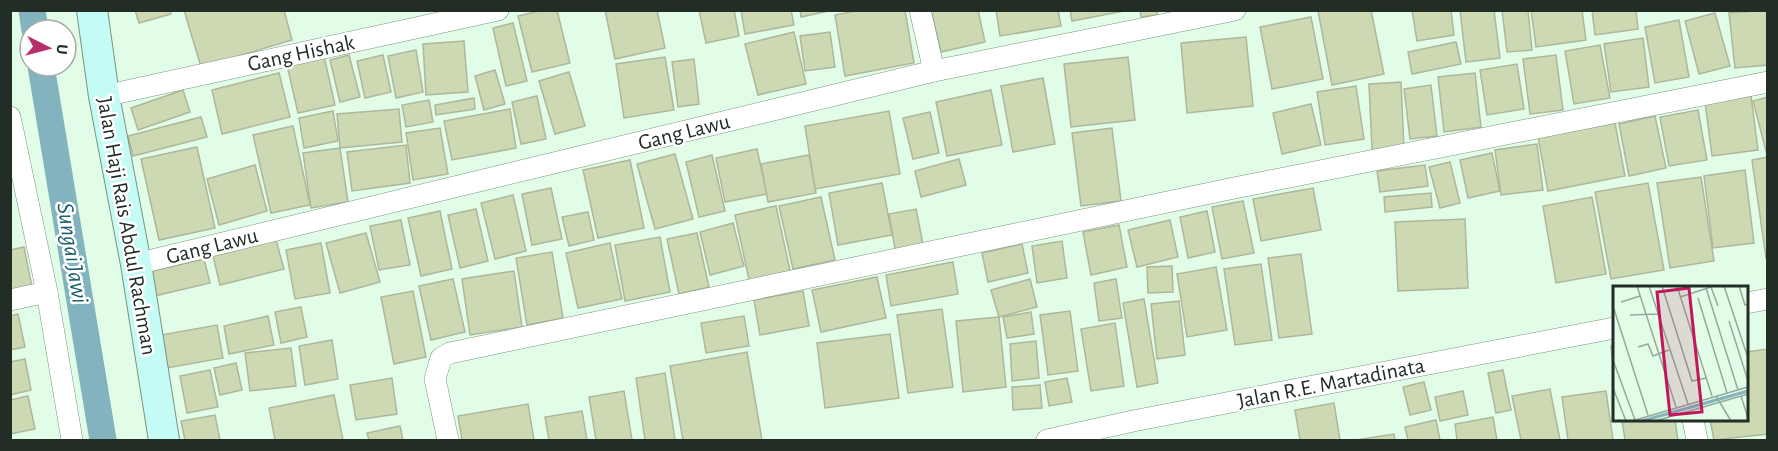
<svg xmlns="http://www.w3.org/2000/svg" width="1778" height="451" viewBox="0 0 1778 451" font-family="'Alegreya Sans',sans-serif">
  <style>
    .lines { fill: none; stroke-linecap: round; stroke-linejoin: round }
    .canal { stroke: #82b3bf; stroke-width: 27 }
    .building { fill: #cdd9b2; stroke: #aeb79b; stroke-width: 1.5 }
    .street-casing { stroke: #7a9480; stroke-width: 22 }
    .secondary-casing { stroke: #7a9480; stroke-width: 32 }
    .street { stroke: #fff; stroke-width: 21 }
    .secondary { stroke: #c4fbf4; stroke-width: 30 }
    .labels { text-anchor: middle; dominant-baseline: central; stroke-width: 5; stroke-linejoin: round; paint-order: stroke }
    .street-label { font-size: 22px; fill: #222d25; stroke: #fff }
    .water-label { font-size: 24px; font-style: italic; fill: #1e5f6d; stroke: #fff }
    .inset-river { fill: none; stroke: #82b3bf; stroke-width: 3 }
    .inset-road { fill: none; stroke: #95aa9a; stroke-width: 1.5 }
    .view { fill: #c2185b; fill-opacity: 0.15; stroke: #c2185b; stroke-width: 3 }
    .inset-edge { fill: none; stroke: #222d25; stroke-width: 3 }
  </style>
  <rect width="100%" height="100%" fill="#e1fde8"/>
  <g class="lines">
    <g class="canal">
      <path d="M32,10l3,20"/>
      <path d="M41,66l62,374"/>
    </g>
  </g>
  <g class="building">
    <path d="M135,10h35l1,4 -32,9z"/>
    <path d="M184,10h100l8,30 -91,27z"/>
    <path d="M543,10h14l13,53 -38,9 -14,-56z"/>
    <path d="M605,10h52l8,38 -50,11z"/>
    <path d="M699,10h35l5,26 -33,7z"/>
    <path d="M741,10h50l3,15 -49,9z"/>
    <path d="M800,10h33l-32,7z"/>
    <path d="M860,10h45l9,53 -69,13 -10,-61z"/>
    <path d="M931,10h47l7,32 -44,10z"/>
    <path d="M996,10h62l3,16 -61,10z"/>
    <path d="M1070,10h59l-57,11z"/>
    <path d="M1140,10h17v5l-16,2z"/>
    <path d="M1371,10l13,64 -52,11 -14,-74z"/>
    <path d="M1412,10h39l3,25 -37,6z"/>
    <path d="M1460,10h34l6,48 -34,4z"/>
    <path d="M1502,10h26l4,40 -25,2z"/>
    <path d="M1531,10h51l4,30 -50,7z"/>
    <path d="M1592,10h44l2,19 -43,6z"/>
    <path d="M1768,10v55l-33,3 -6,-55z"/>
    <path d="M1715,13l15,53 -31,8 -14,-53z"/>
    <path d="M1311,17l12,62 -51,10 -12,-62z"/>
    <path d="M1679,20l10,57 -34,6 -10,-56z"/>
    <path d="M513,23l14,58 -21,5 -13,-58z"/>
    <path d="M794,32l12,52 -48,11 -13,-51z"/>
    <path d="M830,32l5,35 -30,4 -5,-35z"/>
    <path d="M1246,37l7,69 -66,7 -6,-70z"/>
    <path d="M1643,38l6,49 -38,5 -7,-48z"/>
    <path d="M464,41l4,51 -42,3 -3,-51z"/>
    <path d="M1456,42l5,22 -49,10 -4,-22z"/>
    <path d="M1600,45l10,53 -36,6 -9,-53z"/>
    <path d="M416,50l7,42 -27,6 -8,-42z"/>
    <path d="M349,55l11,42 -20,5 -10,-42z"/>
    <path d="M383,55l8,37 -26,6 -8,-37z"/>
    <path d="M1556,55l7,55 -33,4 -7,-55z"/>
    <path d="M324,56l11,49 -37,8 -11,-48z"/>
    <path d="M665,57l9,53 -50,8 -8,-54z"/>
    <path d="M1128,57l7,63 -64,7 -7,-63z"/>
    <path d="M694,59l5,45 -21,3 -6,-45z"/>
    <path d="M1517,64l7,45 -37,6 -7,-45z"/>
    <path d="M495,70l10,34 -21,6 -9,-34z"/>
    <path d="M569,72l16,54 -30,8 -16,-53z"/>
    <path d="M279,73l11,44 -68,17 -10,-44z"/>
    <path d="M1475,73l6,54 -37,5 -6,-55z"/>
    <path d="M1043,78l12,66 -42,8 -12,-66z"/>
    <path d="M1401,82l3,67 -32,1 -3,-66z"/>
    <path d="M1431,85l6,51 -27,3 -6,-50z"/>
    <path d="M1356,86l8,53 -39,6 -8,-53z"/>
    <path d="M183,90l7,22 -52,18 -7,-22z"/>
    <path d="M991,90l11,55 -55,11 -11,-54z"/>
    <path d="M537,96l9,43 -25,5 -9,-42z"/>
    <path d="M1751,96l7,54 -46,6 -7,-54z"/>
    <path d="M1768,97v58h-1l-14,-54z"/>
    <path d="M474,98l1,11 -39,6 -1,-10z"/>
    <path d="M429,100l4,22 -27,5 -4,-22z"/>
    <path d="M1311,104l10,41 -39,9 -9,-41z"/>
    <path d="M399,109l3,33 -62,6 -3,-34z"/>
    <path d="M510,109l6,39 -64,12 -8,-39z"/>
    <path d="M1698,110l9,50 -38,6 -9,-49z"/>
    <path d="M333,111l5,30 -34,7 -5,-30z"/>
    <path d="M889,111l11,63 -85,15 -10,-63z"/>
    <path d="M930,112l9,41 -26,6 -10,-41z"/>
    <path d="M1655,116l11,52 -37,8 -10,-52z"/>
    <path d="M201,117l6,20 -74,19 -5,-20z"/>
    <path d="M1615,123l10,53 -77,15 -10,-54z"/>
    <path d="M293,126l17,79 -39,8 -18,-78z"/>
    <path d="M440,128l8,46 -35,6 -7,-47z"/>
    <path d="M1112,128l9,73 -40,5 -9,-73z"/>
    <path d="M1537,144l6,46 -42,5 -6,-45z"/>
    <path d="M406,145l4,38 -58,8 -5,-39z"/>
    <path d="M197,147l18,81 -56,12 -18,-81z"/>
    <path d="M340,148l8,54 -37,6 -8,-55z"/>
    <path d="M757,149l10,45 -42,8 -9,-44z"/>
    <path d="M1492,153l8,38 -32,7 -8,-38z"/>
    <path d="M675,154l18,65 -38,10 -18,-65z"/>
    <path d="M712,155l13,56 -26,6 -13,-55z"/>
    <path d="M809,155l7,38 -48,9 -7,-38z"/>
    <path d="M1768,157v100l-2,1 -14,-98z"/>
    <path d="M959,159l7,26 -45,12 -6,-26z"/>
    <path d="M630,160l14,68 -46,10 -15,-68z"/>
    <path d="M1450,162l10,41 -20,5 -11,-41z"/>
    <path d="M255,165l12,46 -48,14 -12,-46z"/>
    <path d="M1425,165l3,21 -48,6 -3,-21z"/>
    <path d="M1745,170l9,73 -41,5 -9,-72z"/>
    <path d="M1701,177l13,84 -44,7 -13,-85z"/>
    <path d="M882,183l10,52 -54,10 -9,-52z"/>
    <path d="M1648,183l16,87 -53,9 -16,-87z"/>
    <path d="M551,188l11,51 -30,6 -10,-51z"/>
    <path d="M1313,188l8,42 -60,11 -8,-42z"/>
    <path d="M1431,193l1,14 -47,5 -1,-15z"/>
    <path d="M513,195l13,56 -31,8 -14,-56z"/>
    <path d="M821,197l14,63 -42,9 -14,-63z"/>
    <path d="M1592,197l14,77 -50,9 -13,-77z"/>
    <path d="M1243,201l11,52 -32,6 -10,-52z"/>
    <path d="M776,206l15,69 -41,9 -15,-69z"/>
    <path d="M476,209l12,52 -28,7 -12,-53z"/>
    <path d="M916,209l7,35 -28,5 -6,-35z"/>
    <path d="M440,211l12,58 -31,7 -13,-58z"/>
    <path d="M1207,211l8,41 -27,6 -8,-41z"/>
    <path d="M588,212l6,28 -25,6 -7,-29z"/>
    <path d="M1465,219l3,69 -70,3 -3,-69z"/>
    <path d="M401,220l9,45 -31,5 -9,-44z"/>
    <path d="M1170,220l8,37 -41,10 -9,-37z"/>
    <path d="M733,223l11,43 -34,9 -10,-43z"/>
    <path d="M1119,225l8,42 -36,8 -8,-43z"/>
    <path d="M366,233l14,49 -40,11 -14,-50z"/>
    <path d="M697,233l12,54 -30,7 -12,-55z"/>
    <path d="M660,237l10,55 -45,9 -10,-56z"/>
    <path d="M276,240l8,29 -64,16 -7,-29z"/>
    <path d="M1062,241l5,37 -30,5 -5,-37z"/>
    <path d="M321,243l9,50 -35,6 -9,-49z"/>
    <path d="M610,243l12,56 -44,9 -12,-55z"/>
    <path d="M1022,244l6,29 -40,9 -6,-29z"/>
    <path d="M24,247l8,40 -22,5v-42z"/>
    <path d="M552,252l11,66 -36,7 -11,-67z"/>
    <path d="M1301,254l11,80 -33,4 -11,-80z"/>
    <path d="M204,259l6,24 -60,14 -6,-24z"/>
    <path d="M953,262l5,32 -67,12 -5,-31z"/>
    <path d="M1261,264l11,76 -37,5 -11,-76z"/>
    <path d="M1172,266l1,26 -25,1 -1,-26z"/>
    <path d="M1216,267l11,63 -40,7 -10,-63z"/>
    <path d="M514,271l8,56 -52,8 -8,-56z"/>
    <path d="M877,277l9,41 -65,14 -9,-42z"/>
    <path d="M453,279l12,53 -34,8 -12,-54z"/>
    <path d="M1030,279l7,28 -38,10 -8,-27z"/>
    <path d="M1116,279l6,39 -23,3 -5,-38z"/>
    <path d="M413,291l13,66 -32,7 -13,-67z"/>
    <path d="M803,291l6,35 -49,9 -6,-35z"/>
    <path d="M1144,299l14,84 -21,4 -14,-84z"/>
    <path d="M1179,301l6,54 -28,4 -6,-55z"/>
    <path d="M301,307l6,30 -26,6 -6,-31z"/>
    <path d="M942,309l11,78 -45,6 -11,-78z"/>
    <path d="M1070,311l8,60 -30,4 -8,-60z"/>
    <path d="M1031,312l3,22 -27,4 -4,-21z"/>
    <path d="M18,314l7,33 -15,3v-34z"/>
    <path d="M268,316l6,29 -45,9 -5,-28z"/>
    <path d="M744,316l5,30 -43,7 -5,-30z"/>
    <path d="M999,317l7,70 -43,5 -7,-71z"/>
    <path d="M1115,323l9,63 -33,5 -10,-62z"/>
    <path d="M217,325l6,33 -56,10 -6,-33z"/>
    <path d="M890,334l9,64 -74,10 -8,-65z"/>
    <path d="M332,340l6,39 -33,6 -6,-39z"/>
    <path d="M1036,341l3,37 -27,3 -2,-37z"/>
    <path d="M1614,345v31l-3,-30z"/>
    <path d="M291,348l5,38 -46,5 -5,-38z"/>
    <path d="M1768,349v85l-54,6 -4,-20h36v-68z"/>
    <path d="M747,352l15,88h-79l-13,-74z"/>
    <path d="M25,359l6,31 -21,5v-33z"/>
    <path d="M236,363l6,27 -22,5 -6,-27z"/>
    <path d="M210,370l8,37 -31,6 -7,-37z"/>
    <path d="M1503,370l8,40 -15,3 -8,-40z"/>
    <path d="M665,373l10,67h-30l-9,-62z"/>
    <path d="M392,378l5,36 -41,6 -6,-35z"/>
    <path d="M1067,378l5,24 -23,4 -4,-24z"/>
    <path d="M1424,382l7,28 -21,5 -7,-28z"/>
    <path d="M1040,385l2,23 -29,2 -1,-23z"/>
    <path d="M1550,389l10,51h-39l-9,-44z"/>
    <path d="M624,391l8,49h-36l-7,-43z"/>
    <path d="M1463,391l5,24 -28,6 -5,-24z"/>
    <path d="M1606,391l7,49h-45l-6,-43z"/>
    <path d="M334,395l9,45h-68l-6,-32z"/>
    <path d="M28,396l7,33 -25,5v-34z"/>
    <path d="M1334,403l6,37h-40l-5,-30z"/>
    <path d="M528,404l6,36h-72l-4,-24z"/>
    <path d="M582,411l5,29h-38l-4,-23z"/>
    <path d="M215,415l5,25h-35l-4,-19z"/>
    <path d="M1493,417l4,23h-40l-2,-16z"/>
    <path d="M1436,420l4,20h-32l-3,-13z"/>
    <path d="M1622,420h53l3,20h-53z"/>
    <path d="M400,426l3,14h-34l-2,-7z"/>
    <path d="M1394,434l1,6h-39z"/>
  </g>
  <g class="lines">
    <defs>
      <g id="street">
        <path d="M920,10l14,61"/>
        <path d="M104,96l394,-86"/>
        <path d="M10,117l37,175 25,148"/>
        <path d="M136,264l798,-193 301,-61"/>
        <path d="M10,300l37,-8"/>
        <path d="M1746,303l22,-4"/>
        <path d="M1693,420l4,20"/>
        <path d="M448,440l-13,-61 6,-21 9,-5 784,-165 534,-106"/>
        <path d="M1047,440l86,-19 481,-93"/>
      </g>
      <path id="secondary" d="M92,10l12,86 32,168 28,176"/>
    </defs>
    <use href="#street" class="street-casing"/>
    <use href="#secondary" class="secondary-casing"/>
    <use href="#street" class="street"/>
    <use href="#secondary" class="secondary"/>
  </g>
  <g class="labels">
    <g class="street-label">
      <text transform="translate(301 53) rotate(-12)">Gang Hishak</text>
      <text transform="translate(684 132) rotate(-14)">Gang Lawu</text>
      <text transform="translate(127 226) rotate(80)">Jalan Haji Rais Abdul Rachman</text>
      <text transform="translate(212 246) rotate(-14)">Gang Lawu</text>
      <text transform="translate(1331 383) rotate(-11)">Jalan R.E. Martadinata</text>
    </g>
    <g class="water-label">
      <text transform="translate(72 253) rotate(81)">Sungai Jawi</text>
    </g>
  </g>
  <g transform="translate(1613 286)">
    <rect width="135" height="135" fill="#e1fde8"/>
    <path class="inset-river" d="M29,135l106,-30"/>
    <path class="inset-road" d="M24,0l39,121M36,0l39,118M49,0l30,95 14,-3M64,0l35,110M111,0l24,72M126,0l6,19 3,-1M93,2l32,102M67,11l31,-10 7,19M85,12l29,95M8,16l19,-6M0,20l35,109M17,29l28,-1M116,35l19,60M25,61l10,-3 5,12 16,-6M0,74l22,60M0,102l13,33M103,110l15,25M128,110l7,22M19,135l116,-34M42,135l93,-27"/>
    <path class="view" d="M76,2l13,124 -32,3 -13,-123z"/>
    <rect width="135" height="135" class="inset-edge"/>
  </g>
  <rect width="1778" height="451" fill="none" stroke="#222d25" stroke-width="24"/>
  <g transform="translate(48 48) rotate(96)"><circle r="28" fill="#ffffff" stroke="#a7aba8" stroke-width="1.5"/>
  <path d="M0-4.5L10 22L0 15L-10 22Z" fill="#b72e6d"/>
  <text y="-9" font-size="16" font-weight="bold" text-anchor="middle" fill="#222d25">U</text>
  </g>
</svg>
